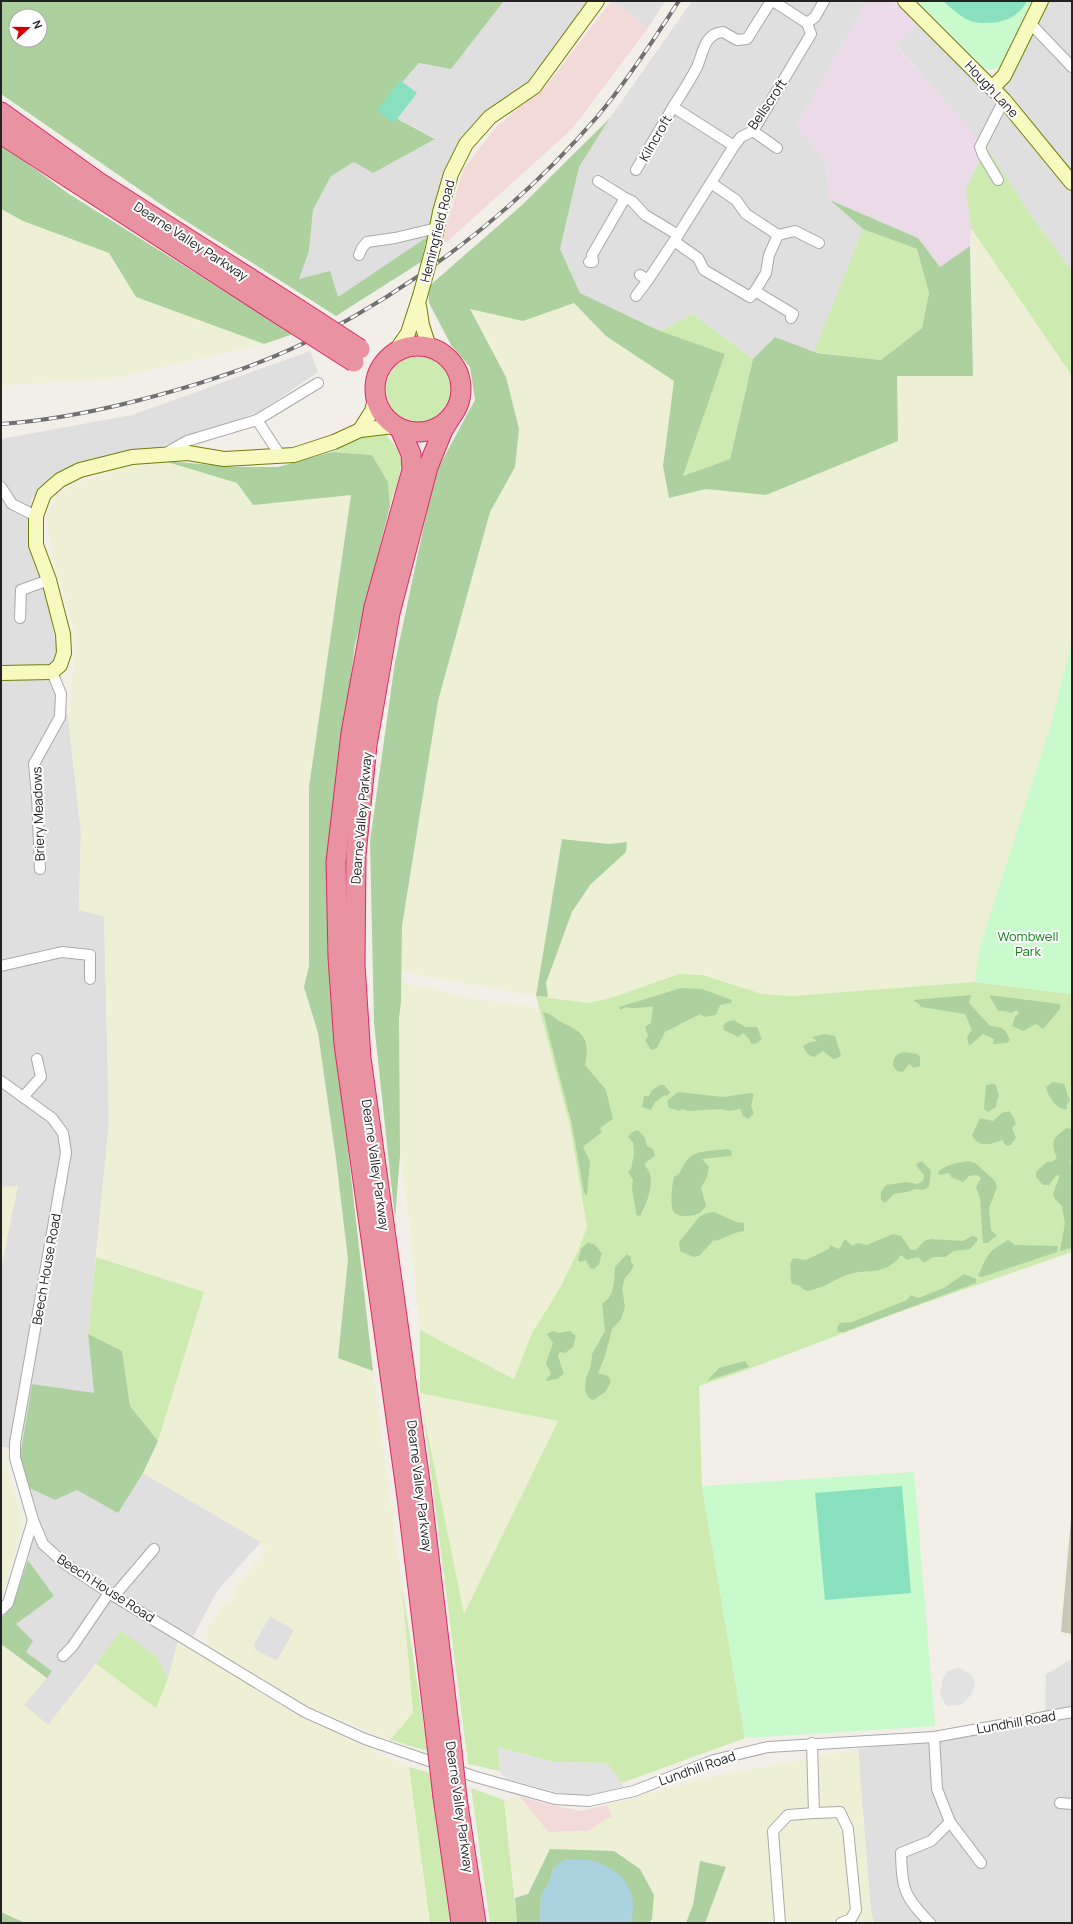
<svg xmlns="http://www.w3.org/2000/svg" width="1073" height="1924" viewBox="0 0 1073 1924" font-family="Manrope,sans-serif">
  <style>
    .residential { fill: #e0dfdf }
    .commercial { fill: #f2dad9 }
    .industrial { fill: #ebdbe8 }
    .construction { fill: #c7c7b4 }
    .farmland { fill: #eef0d5; fill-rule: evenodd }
    .grass { fill: #cdebb0 }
    .forest { fill: #add19e; fill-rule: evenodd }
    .park { fill: #c8facc }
    .pitch { fill: #88e0be }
    .parking { fill: #e2e2e2 }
    .water { fill: #aad3df }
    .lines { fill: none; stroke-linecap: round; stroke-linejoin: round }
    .street-casing { stroke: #a9a9a9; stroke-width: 12 }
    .secondary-casing { stroke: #707d05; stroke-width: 16 }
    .highway-casing { stroke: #dc2a67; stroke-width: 21 }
    .street { stroke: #fff; stroke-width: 10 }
    .secondary { stroke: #f7fabf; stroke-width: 14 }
    .highway { stroke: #e892a2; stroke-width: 19 }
    .rail-casing { stroke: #707070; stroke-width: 4 }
    .rail { stroke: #fff; stroke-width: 2.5; stroke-dasharray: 8; stroke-linecap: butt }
    .secondary-bridge-casing { stroke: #707d05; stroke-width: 16; stroke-linecap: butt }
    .highway-bridge-casing { stroke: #dc2a67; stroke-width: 21; stroke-linecap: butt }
    .secondary-bridge { stroke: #f7fabf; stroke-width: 14 }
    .highway-bridge { stroke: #e892a2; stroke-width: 19 }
    .labels { text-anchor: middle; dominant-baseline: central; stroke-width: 4; stroke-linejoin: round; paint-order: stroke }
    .street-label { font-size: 13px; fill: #222; stroke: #fff }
    .park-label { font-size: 13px; fill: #0c8416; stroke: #fff }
  </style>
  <rect width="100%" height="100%" fill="#f2efe9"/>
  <g class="residential">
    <path d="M504,1h84l-57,82 -49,33 -23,31 -15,26 -17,64 -89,60 -40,-17 11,-29 4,-41 18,-34 23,-14 81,-24 -56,-29 40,-46 32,6z"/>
    <path d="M611,1h54l-17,27z"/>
    <path d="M692,1h175l-70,125 28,34 5,40 33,29 -46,124 -42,-16 -22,22 -60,-45 -33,17 -80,-38 -20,-44 19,-83 31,-48z"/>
    <path d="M1044,1h28v270l-41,-56 -46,-69 -89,-101 20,-21 80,76z"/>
    <path d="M310,351l8,21 -59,40 -102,36 -90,20 -36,31 38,226 12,107 -2,78 25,6 5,206 -21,212 6,60 -62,-10 -12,73 -14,-10h-5v-179l16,-81h-16v-748l131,-24z"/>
    <path d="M143,1473l118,69 -44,49 -23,44 -16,7 -10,37 -11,-22 -36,-25 -73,93 -24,-20 2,-54 -11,-27 39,-28 -26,-36 9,-41 -10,-32 28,13 22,-10 41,22z"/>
    <path d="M270,1616l24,14 -17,31 -22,-11 -1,-6z"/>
    <path d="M1072,1659v264h-198l-3,-10 -13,-164 187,-27 1,-48z"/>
  </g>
  <g class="commercial">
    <path d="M611,1l37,27 -76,101 -133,120 25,-81 32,-41 51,-42z"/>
    <path d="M519,1796l24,7 38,8 26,-6 5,11 -24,15 -40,1z"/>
  </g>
  <path class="industrial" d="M867,1h26l23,23 -20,22 90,100 -20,43 5,39 -1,18 -30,21 -22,-29 -88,-38 -5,-40 -28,-34z"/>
  <path class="construction" d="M1072,1508v126l-11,-2z"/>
  <g class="farmland">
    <path d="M1,209l22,12 86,32 27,44 128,47 -155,35 -108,6z"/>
    <path d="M971,228l101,148v265l-21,83 -72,226 -4,32 -183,14 -30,-2 -36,-12 -47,-8 -71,25 -21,4 -39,-6 -3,-14 27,-71 18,-27 36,-33 1,-10 -18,2 -47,-5 -26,157 -134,-24v-46l36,-225 52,-189 25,-45 4,-38 -13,-52 -36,-68 53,12 51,-18 32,33 68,45 -11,85 6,32 37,-9 60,6 131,-119h76z"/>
    <path d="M164,461l73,22 16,22 98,-10 -42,292v179l-5,21 14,46 18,126 12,100 -10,99 35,13 29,215 11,127 -23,27 -84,-34 -99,-61 2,-20 17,-23 12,-2 -8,-6 36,-43 -5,-9 -118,-69 15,-32 46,-149 -108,-35 13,-135 -5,-206 -25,-6 2,-78 -12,-107 7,-89 -24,-81 -5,-39 8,-20 19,-12 50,-18zM270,1616l24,14 -17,31 -22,-11 -1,-6z"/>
    <path d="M401,982l74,17 64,9 31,118 17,101 -9,24 -18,37 -28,45 -18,46 -94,-49 -11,-111 -9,-64 -1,-137z"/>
    <path d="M18,1186l-17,82v-81z"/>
    <path d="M420,1393l138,28 -94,194 -41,-204z"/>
    <path d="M1,1447h5v22l18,51 -23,80z"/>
    <path d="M178,1641l126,77 105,49 21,156h-404l-25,-11v-268l46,34 -23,27 24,20 48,-61 60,44 12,-29z"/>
    <path d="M858,1749l13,164 3,10h-169l21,-55 -25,-7 -8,44 -7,18h-37l3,-4 2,-24 -14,-26 -26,-18 -64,-2 -23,46 -12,3 -11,-98 15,-4 29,36 40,-1 24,-15 -5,-11 98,-27z"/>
  </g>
  <g class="grass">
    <path d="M986,146l45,69 41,56v105l-101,-148 -5,-39z"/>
    <path d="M863,229l54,20 12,44 -7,35 -41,32 -67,-8z"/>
    <path d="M693,314l60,45 -23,100 -47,17 42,-122 -65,-23z"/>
    <circle cx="419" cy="389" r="33"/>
    <path d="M386,435c6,7 14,15 15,24 2,12 -8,35 -11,47l-2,-24 -16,-27 -40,-3 28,-15z"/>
    <path d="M679,974l24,1 59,19 30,2 183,-14 97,12v258l-170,59 -164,62 -39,13 3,100 43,252 -123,45 -16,-20 -52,-1 -56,-15 2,24 -32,-7 -45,-353 41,203 94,-193 -138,-28v-63l94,49 18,-46 28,-45 18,-37 9,-24 -17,-101 -34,-130 51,7 21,-4z"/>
    <path d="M96,1257l108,35 -46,149 -28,-35 -8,-55 -34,-17z"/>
    <path d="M402,1586l26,165 -38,-11 23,-27z"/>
    <path d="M121,1631l36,26 11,22 -12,29 -60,-44z"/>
    <path d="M409,1767l22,6 22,150h-23z"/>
    <path d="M471,1788l33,12 13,123h-27z"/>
  </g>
  <g class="forest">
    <path d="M1,1h503l-53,68 -32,-6 -40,46 56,30 -62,34 -19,-11 -23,14 -18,34 -4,41 -10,28 31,-8 8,26 89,-60 -6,25 -85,54 -158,-100 -177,-122zM16,16h24v24h-24z"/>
    <path d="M610,118l-31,49 -19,82 20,44 80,38 65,23 -42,122 47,-17 23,-100 22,-22 42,16 64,7 41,-32 7,-35 -12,-44 -54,-20 -33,-29 88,38 22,29 30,-21 3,130h-76l1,65 -132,54 -60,-6 -37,9 -6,-32 11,-85 -68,-45 -32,-33 -51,18 -53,-12 36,68 13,52 -4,38 -25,45 -52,189 -36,225 -1,75 -2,17 1,137 -5,64 -21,-196 -4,-182 25,-179 40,-188 40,-74 -5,-33 -19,-22 -22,-42 -1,-16 94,-82z"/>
    <path d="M1,144l68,50 224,140 -29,10 -128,-47 -27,-44 -86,-32 -22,-12z"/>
    <path d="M332,452l40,3 16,27 2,24 -35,139 -22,164 -6,87 7,130 39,345 -35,-13 10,-99 -12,-100 -18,-126 -14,-46 5,-21v-179l42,-292 -98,10 -16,-22 -73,-22 73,6h41z"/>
    <path d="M562,839l47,5 18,-2 -1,10 -36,33 -18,27 -26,71 2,14 -12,-1z"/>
    <path d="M681,988l21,1 30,11 -1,3 -11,2 -4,10 -12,2 -4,-3 -35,18 -8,16 -6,2 -6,-10 3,-4 -3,-9 6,-4 2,-16c-9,-1 -17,3 -27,0l-6,3 -1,-3z"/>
    <path d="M971,995l-2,8 21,23c13,1 15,2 20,14l-3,3 -14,1 1,-5 -11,-5 -14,12 -2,-9 5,-7 -7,-16 -44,-7 -2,-3 -6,-4z"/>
    <path d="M989,995l71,9v5l-17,20 -7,-5 -13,7 -11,-5 3,-9 4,-4 -2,-3 -6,3 -6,-2h-7z"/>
    <path d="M543,1012c8,1 12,7 20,11 22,10 27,17 22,42l21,25 7,29 -13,9 2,4 -19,15 7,14 -3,35 -3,-3 -12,-68z"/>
    <path d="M734,1020l11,7h12l5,12 -7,5 -5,-1v-3l-7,-7 -5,4 -14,-7 -1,-4 3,-4z"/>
    <path d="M825,1034l10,2 6,19 -3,3 -5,1 -10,-8 -9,6c-7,-2 -8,-5 -11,-11l7,-4 7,-1 -5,-4z"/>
    <path d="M903,1052l14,2 3,3v9l-6,2 -5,-4 -6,8 -6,-1 -4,-5c0,-8 2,-11 10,-14z"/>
    <path d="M1053,1082l11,2 6,17 -3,3v5c-10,2 -20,-14 -21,-22z"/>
    <path d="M992,1084l4,1 3,11 -2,4 -1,7 -8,5 -4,-3 2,-24z"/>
    <path d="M660,1085h4l6,7 -3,4 -2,-1 -10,7 -4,8 -9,-3 2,-11h5l2,-5z"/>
    <path d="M678,1092l46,5 26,-4 4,1 -3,12 3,8 -6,5 -5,-3 -3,-7 -10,2 -10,-2 -32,2 -6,-2 -2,2 -11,-3 -2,-7z"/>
    <path d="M1009,1111l5,7 2,6 -4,4 4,10 -5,7 -5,1 -4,-6c-11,5 -24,8 -30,-5l8,-17 13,3 9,-8z"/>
    <path d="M1067,1128l5,1v29l-2,3 2,6v81l-12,3 5,-28 -3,-17 -7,-7 -2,-5 7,-19 -4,1 -7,9h-6l-7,-8v-5l11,-10h5l5,-4c-7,-16 -4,-21 10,-30z"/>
    <path d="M638,1130l7,8 2,8 6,3 2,7 -10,7v3c13,12 2,37 -5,50l-4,-1c0,-12 -6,-24 -3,-35l-5,-8 3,-3 3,-15 -1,-12 -5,-5 4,-5z"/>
    <path d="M728,1149l4,2 -1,5 -29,3 7,8 -2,10 -6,11 5,18c-2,2 -4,5 -6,7 -6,3 -23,6 -27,-2 -3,-8 -1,-26 1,-34 9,-5 7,-10 13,-17 8,-11 29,-9 41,-11z"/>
    <path d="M922,1161l9,10 -2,16 -6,3 -7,-1 -9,3 -13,2 -9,9 -4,-3v-8l5,-7 21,-3 10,2 6,-3 1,-6 -7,-8 -1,-3z"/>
    <path d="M968,1161l7,2 20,18 2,6 -8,21 2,22 6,6 -4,2 -5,5h-5l-3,-45 -4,-11 5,-9 -4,-3 -8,1 -6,6 -12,-5 -2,-4 -10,2 -1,-3c9,-8 19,-9 30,-11z"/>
    <path d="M714,1212l22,10 8,1v8l-9,2 -19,8 -2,-1 -15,16 -6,1 -13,-6 -1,-9 20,-25 8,-4z"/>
    <path d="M893,1234l8,2 10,14h5l8,-9 7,-2 32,2 9,-5 5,1 1,3 -8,9 -16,2 -9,6h-12l-9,6 -6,-6 -11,3 -6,-5c-18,23 -31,12 -54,20 -15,5 -24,14 -41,16l-8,-6 -6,-1c-3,-7 0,-12 -2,-20l3,-6 13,2 23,-11 1,-4 9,4 6,-10 7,7 6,-3 9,2z"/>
    <path d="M1008,1240l7,5 43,1 -1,6 -75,25 -4,-1c3,-6 4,-11 8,-17 4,-9 14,-14 22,-19z"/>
    <path d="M588,1242l7,3 7,8 -3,11 -5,5 -4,-1 -4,-8 -6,2 -2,-2 3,-11z"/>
    <path d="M627,1254l4,3v5l3,3 -3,6 -6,7 -3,10 3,19 -4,12 -9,10 -7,27 -7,17 10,3 3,6 -6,10 -11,8 -5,-2 -4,-7 1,-13 5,-12 1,-12 13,-23 -3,-27c13,-8 12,-23 13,-37z"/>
    <path d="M964,1274l12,5v4l-132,49h-6l-1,-4 3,-5 12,-1 55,-22 4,-5 7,3 26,-10z"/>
    <path d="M553,1331l6,2 11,-2 6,5 -3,11 -8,6 -5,-1 -2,4 6,18 -7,5 -12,2 6,-7 -5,-11 7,-20 -6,-9z"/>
    <path d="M88,1334l34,17 8,55 28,35 -15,32 -25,40 -41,-23 -22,10 -28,-13 -7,-30 12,-73 62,9z"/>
    <path d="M745,1361l4,6 -42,14 12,-13z"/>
    <path d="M28,1560l26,36 -38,28 17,17 -7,11 26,19 -5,7 -46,-34v-26l11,-11z"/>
    <path d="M550,1849l64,2 26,18 14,26 -2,24 -3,4h-19l2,-4 -78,-52 -5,16 -8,12 -1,28h-23l-2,-25 13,-4z"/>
    <path d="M700,1861l26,6 -21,56h-19l7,-18z"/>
    <path d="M1,1912l22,10 3,1h-25z"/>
  </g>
  <g class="park">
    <path d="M917,1h115l-33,66 -9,3 -6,-2z"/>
    <path d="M1072,641v353l-97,-12 4,-32 72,-226z"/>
    <path d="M914,1472l21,254 -190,12 -43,-252z"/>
  </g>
  <g class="pitch">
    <path d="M943,1h84c-10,20 -32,24 -53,21 -8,-1 -25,-15 -31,-21z"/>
    <path d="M400,80l17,13 -23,30 -17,-13z"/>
    <path d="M902,1486l9,107 -86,7 -10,-107z"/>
  </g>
  <g class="parking">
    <path d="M959,1668l7,3 6,5 3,9 -4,10 -10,10 -15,1 -6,-12 3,-16 5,-7z"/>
    <path d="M498,1747l56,15 52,1 16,20 3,6 -33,7 -28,-2 -58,-15 -6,-8z"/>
  </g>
  <path class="water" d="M565,1859c10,1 23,0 32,3 21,8 37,22 36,46 -1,5 0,10 -3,15h-90l1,-28 8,-12 5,-16z"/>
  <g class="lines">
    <defs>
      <g id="street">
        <path d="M773,1l34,22"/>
        <path d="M807,23l8,-6 9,-16"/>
        <path d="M1030,23l42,44"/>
        <path d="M673,107c8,-13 17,-26 24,-40 6,-13 7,-34 26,-35l14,8 10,-1 24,-38"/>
        <path d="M753,131l24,17"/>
        <path d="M636,170l37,-63 61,39"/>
        <path d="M998,180l-15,-25 -3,-8 24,-47"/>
        <path d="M711,183l25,17 10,14 32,21"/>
        <path d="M625,198l7,3 13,14 33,20"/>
        <path d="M778,235l-9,20 -3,18 -11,18 38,23 -2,4"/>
        <path d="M778,235l17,-4 24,12"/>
        <path d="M674,241l24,17 6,12 46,27 5,-6"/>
        <path d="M359,255l3,-7 5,-6 28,-4 42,-10"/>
        <path d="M589,262h4l-1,-7 33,-57 -27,-17"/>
        <path d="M640,275l8,5 30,-45 56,-89 7,-9 12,-6 58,-97 -4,-11"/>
        <path d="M636,296l12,-16"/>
        <path d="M257,420l23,35"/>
        <path d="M164,454l23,-13 70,-21 61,-37"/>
        <path d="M1,487l11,17 24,12"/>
        <path d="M20,618l1,-28 28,-10"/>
        <path d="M40,869l-3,-74 -3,-31 26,-47 1,-23 -9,-22"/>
        <path d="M1,966l61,-14 28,3v24"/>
        <path d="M1,1081l51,37 11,15 3,20 -51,290v15l18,62 10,24 21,19 50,33 191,116 60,27 111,38 79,22 34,2 45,-10 80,-31 54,-13 166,-10 138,-25"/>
        <path d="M23,1097l18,-20 -4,-18"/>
        <path d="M114,1596l40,-47"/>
        <path d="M1,1610l7,-7 25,-83"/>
        <path d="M63,1656l9,-9 37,-54"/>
        <path d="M1060,1803l12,1"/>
        <path d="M814,1813l26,-1 8,17 8,81 -5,9 -10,4"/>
        <path d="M950,1822l31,41"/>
        <path d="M780,1923l-7,-92 15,-16 26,-2 -2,-70"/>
        <path d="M930,1923c-26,-27 -28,-33 -29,-70l30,-12 19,-19 -13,-33 -3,-52"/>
      </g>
      <g id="secondary">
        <path d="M905,1l99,99 68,83"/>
        <path d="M993,87l11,-11 37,-75"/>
        <path d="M433,248l7,-36 11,-38 15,-30 24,-27 44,-30 63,-86"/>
        <path d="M419,306l3,19 7,22"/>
        <path d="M395,352l13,-19 12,-37"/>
        <path d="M360,430l12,-19 3,-12"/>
        <path d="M1,673l51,-1 8,-7 4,-12 -1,-19 -14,-54 -13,-35v-29l8,-22 16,-14 20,-10 52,-13 56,-4 36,6 70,-4 40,-13 26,-12 34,-4"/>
      </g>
      <g id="highway">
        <path d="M1,112l96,69 200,127"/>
        <path d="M1,134l284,184"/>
        <circle cx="418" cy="389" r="43"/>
        <path d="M400,429l11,25 1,16 -38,137 -23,126 -15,129 2,95 6,87 63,453 30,248"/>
        <path d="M452,1751l-31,-262 -60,-431 -6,-93 1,-110 11,-110 23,-132 38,-146 15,-37 10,-16"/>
        <path d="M443,1797l18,126"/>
        <path d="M457,1798l19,125"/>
      </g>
    </defs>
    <use href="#street" class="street-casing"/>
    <use href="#secondary" class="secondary-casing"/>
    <use href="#highway" class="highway-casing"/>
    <use href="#street" class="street"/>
    <use href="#secondary" class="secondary"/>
    <use href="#highway" class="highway"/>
    <defs>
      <path id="rail" d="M1,424c46,-3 91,-12 135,-23 63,-16 127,-36 184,-66 105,-55 200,-129 277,-218 30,-36 56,-77 82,-116"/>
    </defs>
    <use href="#rail" class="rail-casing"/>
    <use href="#rail" class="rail"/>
    <defs>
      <path id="secondary-bridge" d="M420,296l13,-48"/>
      <g id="highway-bridge">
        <path d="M297,308l63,41"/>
        <path d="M285,318l69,44"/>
        <path d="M437,1745l6,52"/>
        <path d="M452,1751l5,47"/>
      </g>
    </defs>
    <use href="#secondary-bridge" class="secondary-bridge-casing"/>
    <use href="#highway-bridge" class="highway-bridge-casing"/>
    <use href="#secondary-bridge" class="secondary-bridge"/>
    <use href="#highway-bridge" class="highway-bridge"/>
  </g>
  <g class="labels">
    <g class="street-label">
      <text transform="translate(992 89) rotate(47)">Hough Lane</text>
      <text transform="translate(767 104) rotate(-56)">Bellscroft</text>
      <text transform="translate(655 138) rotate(-60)">Kilncroft</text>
      <text transform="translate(437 231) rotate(-76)">Hemingfield Road</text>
      <text transform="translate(191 241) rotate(33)">Dearne Valley Parkway</text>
      <text transform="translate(38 814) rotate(-92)">Briery Meadows</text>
      <text transform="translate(361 818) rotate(-85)">Dearne Valley Parkway</text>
      <text transform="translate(376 1165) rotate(82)">Dearne Valley Parkway</text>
      <text transform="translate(46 1269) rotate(-80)">Beech House Road</text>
      <text transform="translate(420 1486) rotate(83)">Dearne Valley Parkway</text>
      <text transform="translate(106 1588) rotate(33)">Beech House Road</text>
      <text transform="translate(1016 1722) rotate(-10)">Lundhill Road</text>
      <text transform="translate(697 1768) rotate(-19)">Lundhill Road</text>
      <text transform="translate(460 1807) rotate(82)">Dearne Valley Parkway</text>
    </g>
    <g class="park-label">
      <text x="1028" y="936">Wombwell<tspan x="1028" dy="15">Park</tspan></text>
    </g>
  </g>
  <rect width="1073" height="1924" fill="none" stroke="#222222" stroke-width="4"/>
  <g transform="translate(28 28) rotate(69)"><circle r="19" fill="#ffffff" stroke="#a7a7a7"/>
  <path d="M0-3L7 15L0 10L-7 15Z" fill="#d40000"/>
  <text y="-6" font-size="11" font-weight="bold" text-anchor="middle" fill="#222222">N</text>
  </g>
</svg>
